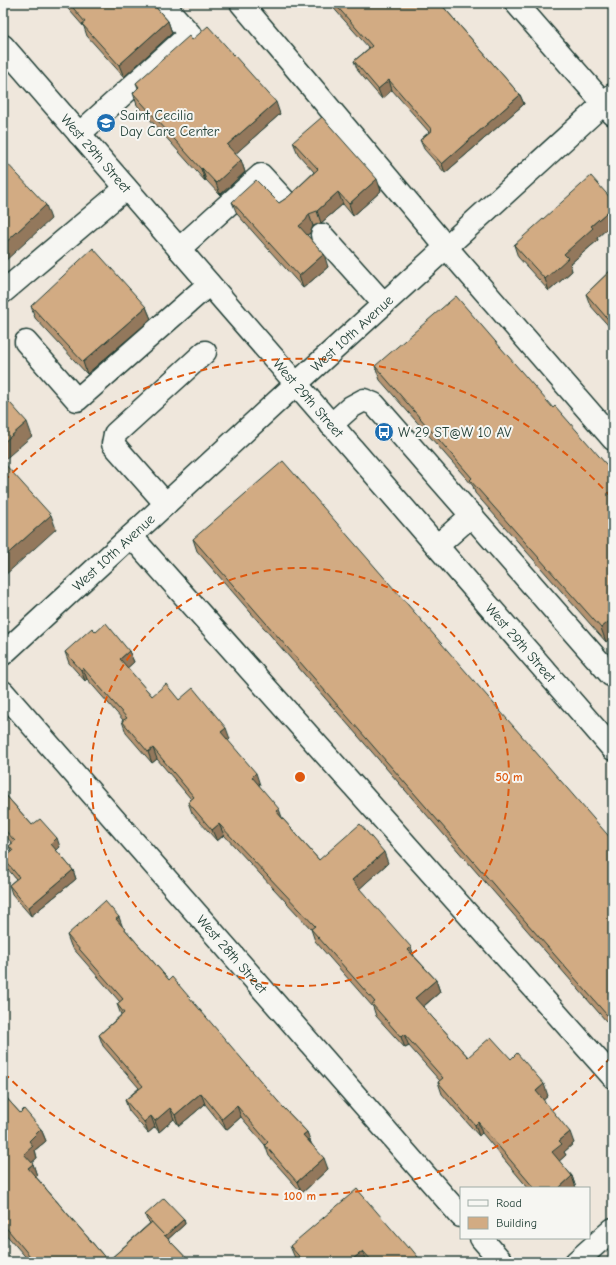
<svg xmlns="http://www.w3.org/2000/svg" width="616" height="1265" viewBox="0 0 616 1265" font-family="'Comic Neue',sans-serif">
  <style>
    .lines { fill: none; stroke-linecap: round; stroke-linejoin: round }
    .minor-casing { stroke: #1f3d34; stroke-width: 25 }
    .minor { stroke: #f6f6f2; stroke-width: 22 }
    .wall { fill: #b59371; stroke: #1f3d34 }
    .shaded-wall { fill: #93785c; stroke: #1f3d34 }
    .building { fill: #d2ab83; stroke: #1f3d34 }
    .ring { fill: none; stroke: #de580e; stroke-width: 2; stroke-dasharray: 7 5 }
    .labels { text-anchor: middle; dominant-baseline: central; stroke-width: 4; stroke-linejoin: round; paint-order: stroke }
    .poi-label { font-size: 14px; fill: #1f3d34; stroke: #f6f6f2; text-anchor: start }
    .street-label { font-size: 14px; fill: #1f3d34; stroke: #f6f6f2 }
    .centre { fill: #de580e; stroke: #f6f6f2; stroke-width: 2 }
    .ring-label { font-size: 12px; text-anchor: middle; font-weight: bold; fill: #de580e; stroke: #f6f6f2; stroke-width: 4; stroke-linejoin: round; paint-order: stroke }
  </style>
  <rect width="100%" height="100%" fill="#efe7dc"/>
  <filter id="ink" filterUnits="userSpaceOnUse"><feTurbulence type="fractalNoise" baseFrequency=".025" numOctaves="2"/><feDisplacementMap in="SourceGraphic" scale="8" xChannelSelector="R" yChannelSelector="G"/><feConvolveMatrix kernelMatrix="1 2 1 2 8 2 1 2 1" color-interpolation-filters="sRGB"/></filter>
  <g filter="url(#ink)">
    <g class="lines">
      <defs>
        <g id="minor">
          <path d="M241,3l205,244 167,192"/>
          <path d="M516,3l97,111"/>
          <path id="s1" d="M3,46l610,703"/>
          <path d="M79,134l111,-100 -25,-28 4,-3"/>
          <path d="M322,235l62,69"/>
          <path d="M179,249l82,-74 23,25"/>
          <path d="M3,292l123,-104"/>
          <path d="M26,342l51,58 132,-116"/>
          <path d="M331,425l20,-18 13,-7 10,4 237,271"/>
          <path d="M166,504l-53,-60 2,-10 90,-82"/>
          <path d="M131,536l482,541"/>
          <path d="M437,546l35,-31"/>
          <path id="s2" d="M3,654l293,-270 317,-289"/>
          <path id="s3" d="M3,692l458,524"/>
          <path d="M481,1238l21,24"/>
          <path d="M576,1262l37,-33"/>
        </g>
      </defs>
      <use href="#minor" class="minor-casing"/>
      <use href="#minor" class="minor"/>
    </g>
    <g class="wall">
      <path d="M63,3h90v1l15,17 4,12 -48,44 -37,-41 -3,-9z"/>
      <path d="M329,3h111l80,92 4,9 -79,69 -21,-24 -4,-9 9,-8 -37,-42 -10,9 -24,-28 -4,-10 15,-13z"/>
      <path d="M192,40l88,74 -45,40 6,6 4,12 -25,23 -14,-15 -1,1 -68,-76 -4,-12 5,-5 -2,-5z"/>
      <path d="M293,142l88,49 -28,25 -10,-12 -22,19 -8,3 -3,7 -3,2 21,32 -25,21 -66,-74 -5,-12 47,1 9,-6 26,-25 -16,-18z"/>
      <path d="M613,201v22l-16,15 1,2 -28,24 2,7 -23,20 -31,-34 -4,-12z"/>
      <path d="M613,268v63l-23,-26 -4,-11z"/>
      <path d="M31,306l115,1 5,12 -64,55 -52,-56z"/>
      <path d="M375,366l178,42 60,64v164l-7,6 -131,-149 -2,-7 -93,-106z"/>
      <path d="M193,539l420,302v188l-416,-478z"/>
      <path d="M96,632l33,19 5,11 -7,6 25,28 27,4 51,39 -2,2 32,44 -1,1 23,32 37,42 69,3 -29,26 55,67 22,24 4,12 -17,15 45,50 43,2 37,37 -5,4 31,43 -10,9 2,3 -7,6 13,15 4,12h-48l-46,-55 -3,3 -37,-42 -4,-12 2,-1 -31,-35 -4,2 -29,-32 -3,-9 -58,-66 -4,-12 -87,-94 -7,6 -25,-28 -4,-11 3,-3 -34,-40 -5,4 -26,-30 -4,-12 1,-1 -36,-41 -2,2 -16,-18 -4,-11z"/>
      <path d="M3,786l2,6 -1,1 28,32 28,22 -4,3 17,20 3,9 -45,37 -19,-22 -3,-9 7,-6 -9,-11 -3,-9 7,-7 -2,-6 3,-3 -9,-10z"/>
      <path d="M123,927l46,53 113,126 25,26 4,11 17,26 -26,24 -33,-37 -4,-11 -24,-28 -15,13 -21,-26 -26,22 -5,-7 -15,13 -4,-5 -7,6 -19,-22 -4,-11 14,-12 -36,-42 -4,-11 22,-20 -4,-11 3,-2 -49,-56 -4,-11z"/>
      <path d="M3,1094l17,19 21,16 5,12 -11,9 2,8 -6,5 2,1 4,12 -1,1 72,84 42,-38 -3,-3 -2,-5 39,4 1,5 -17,15 22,23h-160l-27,-31z"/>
      <path d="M290,1246l118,2 14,14h-124l-3,-4z"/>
    </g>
    <g class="shaded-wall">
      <path d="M168,21l4,12 -48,44 -5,-12z"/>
      <path d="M389,80l3,10 -10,9 -4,-10z"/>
      <path d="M520,95l4,9 -79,69 -3,-9z"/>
      <path d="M276,102l4,12 -48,43 -5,-12z"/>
      <path d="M241,160l4,12 -25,23 -4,-12z"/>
      <path d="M202,168l4,12 -1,1 -4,-12z"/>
      <path d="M377,179l4,12 -28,25 -4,-12z"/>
      <path d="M338,192l5,12 -22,19 -4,-12z"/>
      <path d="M46,205l5,14 -48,44v-18z"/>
      <path d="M613,207v16l-16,15 1,2 -28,24 2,7 -23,20 -4,-12 19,-25 27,-28z"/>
      <path d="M309,214l4,12 -3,7 -7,5 -4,-12z"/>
      <path d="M324,254l4,13 -25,21 -4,-12z"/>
      <path d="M146,307l5,12 -64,55 -4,-12z"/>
      <path d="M27,422l5,14 -29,25v-18z"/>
      <path d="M51,515l5,14 -53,48v-19z"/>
      <path d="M613,618v18l-7,6 -5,-14z"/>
      <path d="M129,651l5,11 -10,9 -4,-12z"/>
      <path d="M83,668l4,11 -2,2 -4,-11z"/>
      <path d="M226,728l4,11 -5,5 -4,-12z"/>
      <path d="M153,748l4,11 -5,4 -4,-11z"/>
      <path d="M256,773l4,12 -4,4 -4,-12z"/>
      <path d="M3,786l2,6 -2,1z"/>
      <path d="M279,809l4,11 -7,-9z"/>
      <path d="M219,824l5,11 -7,6 -5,-11z"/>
      <path d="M57,838l3,9 -6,6 -3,-9z"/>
      <path d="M384,852l4,11 -32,29 -4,-12z"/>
      <path d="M73,870l3,9 -45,37 -3,-8z"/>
      <path d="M119,917l4,11 -7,-9z"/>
      <path d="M411,947l4,12 -7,-9z"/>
      <path d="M436,980l4,12 -21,18 -4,-12z"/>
      <path d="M404,1034l5,12 -4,2 -4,-11z"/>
      <path d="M544,1084l4,12 -8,7 -4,-12z"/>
      <path d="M201,1093l4,11 -26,22 -4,-11z"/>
      <path d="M237,1106l4,11 -15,13 -4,-11z"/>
      <path d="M170,1108l4,11 -15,13 -4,-11z"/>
      <path d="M151,1116l4,11 -7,6 -4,-11z"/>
      <path d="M478,1122l4,11 -3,3 -4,-11z"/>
      <path d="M41,1129l5,12 -11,9 2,8 -9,8 -4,-12 5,-13z"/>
      <path d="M307,1132l4,11 -8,-8z"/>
      <path d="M570,1132l4,11 -10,9 2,3 -10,9 -4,-12 7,-11z"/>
      <path d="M324,1158l4,11 -26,24 -5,-11z"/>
      <path d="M33,1164l4,12 -5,4 -4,-12z"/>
      <path d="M572,1176l4,12h-17z"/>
      <path d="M184,1219l1,5 -19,17 -2,-4z"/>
      <path d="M363,1251l4,11h-18z"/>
    </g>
    <g class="building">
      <path d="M69,3h83l16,18 -49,44 -37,-41 3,-2z"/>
      <path d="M334,3h106l80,92 -78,69 -22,-24 12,-10 -43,-50 -11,9 -24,-28 18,-15z"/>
      <path d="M208,26l68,76 -49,43 14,15 -25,23 -14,-15 -1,1 -68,-76 6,-6 -3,-4 53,-47 3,4z"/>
      <path d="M322,117l55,62 -28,25 -11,-12 -21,19 -8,3 -3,6 -7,6 25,28 -25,22 -67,-74 24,-22 23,23 9,-6 30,-28 -25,-27z"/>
      <path d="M3,159l43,46 -43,40z"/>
      <path d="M591,176l22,25v6l-22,19 2,2 -29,26 4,4 -23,21 -31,-34z"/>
      <path d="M93,248l53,59 -63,55 -52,-56z"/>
      <path d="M613,268v57l-27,-31z"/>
      <path d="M456,296l97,112 2,-2 58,66v146l-12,10 -131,-148 2,-2 -97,-112z"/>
      <path d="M3,395l24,27 -24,21z"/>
      <path d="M283,461l330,380v181l-420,-483z"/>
      <path d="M3,462l48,53 -48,43z"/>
      <path d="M106,623l23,28 -9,8 32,37 14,-12 13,16 14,-12 33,40 -5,4 35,41 -4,4 27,32 -3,2 43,49 41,-36 24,28 -32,28 59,67 -3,3 28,30 -21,18 53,59 23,-20 20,22 6,-6 27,31 -8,7 34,41 -11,9 3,3 -10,8 20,24 -13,12h-25l-56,-66 -3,3 -37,-43 5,-4 -39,-44 -3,3 -29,-33 3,-2 -64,-73 4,-3 -96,-102 -7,6 -24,-28 6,-5 -41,-49 -5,4 -26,-31 5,-3 -44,-50 -2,2 -16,-18 27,-24 4,4z"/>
      <path d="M3,792l29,33 8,-6 17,19 -6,6 22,26 -45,38 -19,-23 10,-8 -15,-18 9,-8 -4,-5 6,-5 -12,-13z"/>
      <path d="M105,901l14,16 -3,2 53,61 3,-3 110,129 25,26 -4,3 21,23 -27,24 -32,-37 3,-3 -31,-36 -15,13 -21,-26 -26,22 -5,-7 -15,13 -4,-5 -7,6 -19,-22 18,-14 -44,-51 25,-22 -7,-9 6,-5 -56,-64z"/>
      <path d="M3,1094l17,19 4,-4 17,20 -12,12 4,5 -9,8 9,10 -5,4 80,93 44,-39 38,40h-155l-32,-38z"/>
      <path d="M357,1189l51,59 1,-2 13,16h-49l-10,-11 -14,11h-45l-14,-16z"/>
      <path d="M164,1198l20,21 -19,17 -20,-21z"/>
    </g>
  </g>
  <g class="ring">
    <circle cx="300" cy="777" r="209"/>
    <path d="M611 1057A419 419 0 0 1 4 1073M4 481A419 419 0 0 1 611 497"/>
  </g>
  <defs>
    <symbol id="school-disc" viewBox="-11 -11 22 22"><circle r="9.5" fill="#1f6fb2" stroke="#f6f6f2"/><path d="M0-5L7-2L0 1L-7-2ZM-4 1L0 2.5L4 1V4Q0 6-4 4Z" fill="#fff"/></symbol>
    <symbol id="bus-disc" viewBox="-11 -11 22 22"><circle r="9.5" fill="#1f6fb2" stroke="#f6f6f2"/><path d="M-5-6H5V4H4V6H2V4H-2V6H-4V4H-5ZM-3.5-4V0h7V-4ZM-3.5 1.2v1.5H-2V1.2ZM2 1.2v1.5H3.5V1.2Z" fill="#fff"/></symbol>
  </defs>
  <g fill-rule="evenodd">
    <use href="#school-disc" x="95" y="112" width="22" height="22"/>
    <use href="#bus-disc" x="373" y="421" width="22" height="22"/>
  </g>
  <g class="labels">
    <g class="poi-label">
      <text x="120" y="115">Saint Cecilia<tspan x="120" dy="16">Day Care Center</tspan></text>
      <text x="398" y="432">W 29 ST@W 10 AV</text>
    </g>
    <g class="street-label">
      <text stroke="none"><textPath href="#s1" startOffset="142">West 29th Street</textPath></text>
      <text stroke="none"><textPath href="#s2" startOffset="474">West 10th Avenue</textPath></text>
      <text stroke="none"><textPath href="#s1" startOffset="466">West 29th Street</textPath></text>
      <text stroke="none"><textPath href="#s2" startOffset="150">West 10th Avenue</textPath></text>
      <text stroke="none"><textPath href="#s1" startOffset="790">West 29th Street</textPath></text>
      <text stroke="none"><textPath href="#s3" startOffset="348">West 28th Street</textPath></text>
    </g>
  </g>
  <circle cx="300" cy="777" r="6" class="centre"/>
  <g class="ring-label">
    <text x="509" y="781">50 m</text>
    <text x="300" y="1200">100 m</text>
  </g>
  <rect width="616" height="1265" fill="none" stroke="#f6f6f2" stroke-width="16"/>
  <rect x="8" y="8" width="600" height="1249" fill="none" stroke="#1f3d34" stroke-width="1.5" filter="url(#ink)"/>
  <rect x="460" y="1187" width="130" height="52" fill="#f6f6f2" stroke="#a0aca6"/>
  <rect x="468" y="1200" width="20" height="6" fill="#f6f6f2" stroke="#a0aca6"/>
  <text x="496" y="1207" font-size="12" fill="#1f3d34">Road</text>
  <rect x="468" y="1217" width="20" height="12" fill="#d2ab83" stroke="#a0aca6"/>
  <text x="496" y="1227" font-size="12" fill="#1f3d34">Building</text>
</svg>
